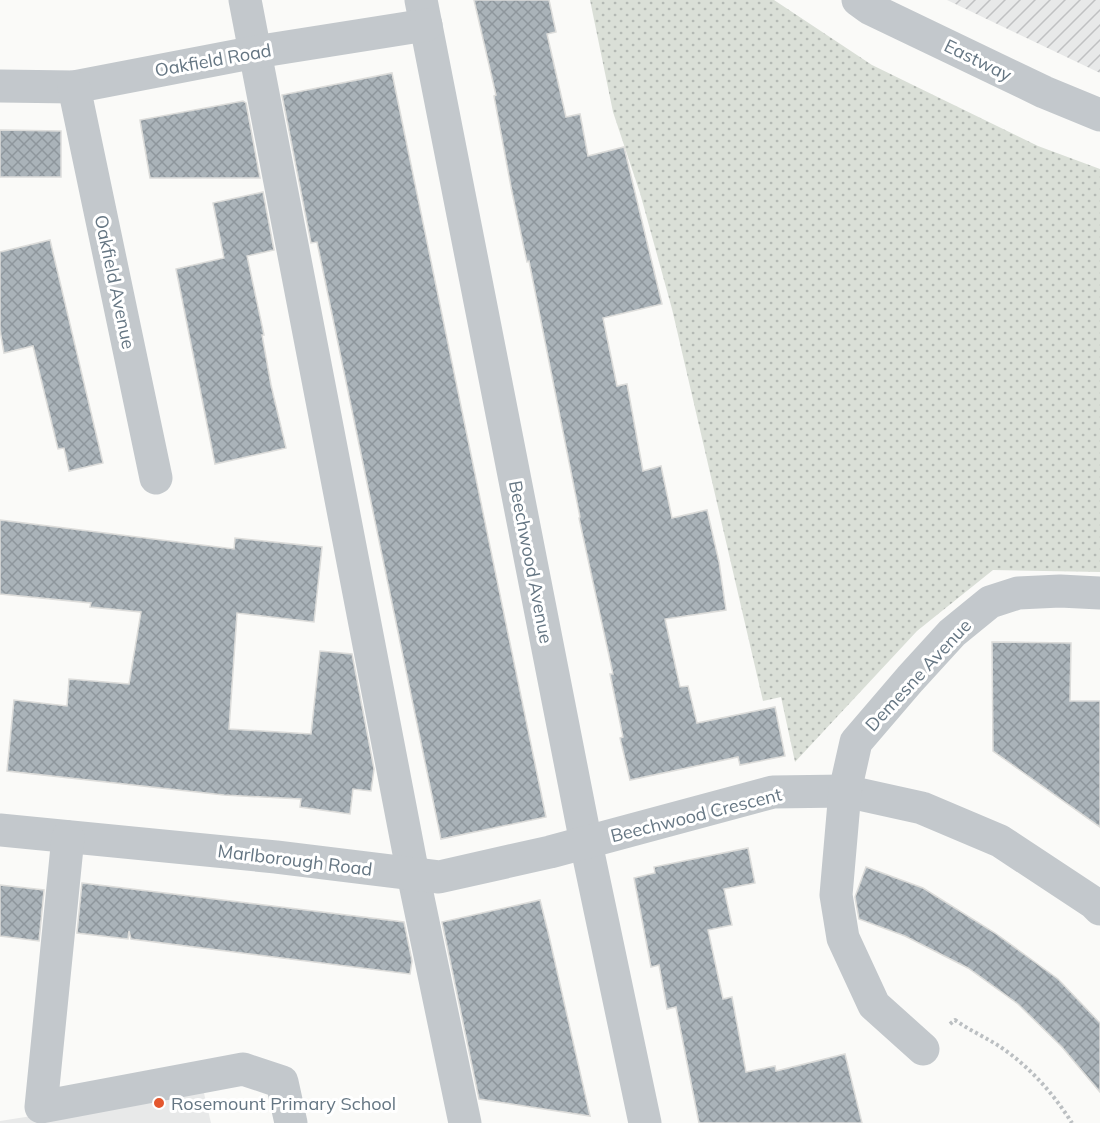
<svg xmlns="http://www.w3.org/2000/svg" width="1100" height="1123" viewBox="0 0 1100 1123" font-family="Mulish,sans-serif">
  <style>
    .built { fill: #e8e9e9 }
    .industrial { fill: url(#industrial-furrows) }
    .grass { fill: url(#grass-dots) }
    .building { fill: url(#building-cross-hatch); stroke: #dcdcda; stroke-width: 1.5 }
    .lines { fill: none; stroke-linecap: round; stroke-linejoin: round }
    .path { stroke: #bbbfc2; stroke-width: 4; stroke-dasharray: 3 3; stroke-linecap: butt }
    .minor { stroke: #c3c8cc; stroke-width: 33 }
    .poi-dot { fill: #e4572e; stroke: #fff; stroke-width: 2 }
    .labels { text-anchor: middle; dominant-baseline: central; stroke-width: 6; stroke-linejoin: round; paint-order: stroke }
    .street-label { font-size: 18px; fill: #657683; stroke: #fff }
    .poi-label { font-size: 18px; fill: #657683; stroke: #fff; text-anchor: start }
  </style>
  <defs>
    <pattern id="industrial-furrows" width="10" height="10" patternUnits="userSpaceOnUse" patternTransform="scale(1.5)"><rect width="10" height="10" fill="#e8e9e9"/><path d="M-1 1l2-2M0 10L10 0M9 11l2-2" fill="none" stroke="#c0c1c2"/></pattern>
    <pattern id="grass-dots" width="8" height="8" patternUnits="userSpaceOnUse" patternTransform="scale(1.5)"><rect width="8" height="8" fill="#dadfd7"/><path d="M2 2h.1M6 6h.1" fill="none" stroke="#b4b9b4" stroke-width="1.8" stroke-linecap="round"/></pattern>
    <pattern id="building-cross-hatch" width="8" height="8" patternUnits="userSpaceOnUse" patternTransform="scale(1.5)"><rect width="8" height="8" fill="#aab3b9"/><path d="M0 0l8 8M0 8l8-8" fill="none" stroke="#8e969c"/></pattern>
  </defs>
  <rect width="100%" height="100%" fill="#fafaf8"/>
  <path class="built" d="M203,1089l8,34h-211v-2z"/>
  <path class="industrial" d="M947,0h153v73z"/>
  <path class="grass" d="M590,0h184l98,65 166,81 62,23v403l-107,-2 -76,61 -122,131 -14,-65 -18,4 -91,-392 -32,-116 -27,-81z"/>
  <g class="building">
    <path d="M474,0h75l7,32 -9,2 19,83 14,-3 8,42 36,-9 38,157 -59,14 14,68 10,-2 16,87 18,-5 11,52 35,-8 12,52 7,48 -61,9 15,68 8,-1 9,37 78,-16 10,49 -45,9 -2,-8 -108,23 -10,-42 3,-1 -13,-63h3l-34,-156 1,-1 -51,-256 -2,1 -15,-70 -18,-96 2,-1z"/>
    <path d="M392,73l154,744 -105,22 -124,-597 -6,1 -29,-148z"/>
    <path d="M243,101l3,2 14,75h-110l-10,-58z"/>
    <path d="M0,130l61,1v46h-61z"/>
    <path d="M263,192l11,58 -27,6 17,79h-2l9,50 15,63 -71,16 -39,-195 48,-11 -11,-55z"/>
    <path d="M50,240l53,223 -34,8 -5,-23 -6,1 -25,-103 -29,7 -4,-23v-78z"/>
    <path d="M0,520l234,29 1,-11 87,9 -8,75 -77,-9 -8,116 82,5 9,-83 32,3 22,115 -3,22 -18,-2 -3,25 -50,-7 1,-8 -77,-4 -217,-24 7,-71 53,6 2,-27 60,5 12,-72 -51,-5 1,-4 -91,-9z"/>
    <path d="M992,642l79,1 -1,58h30v126l-107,-76z"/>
    <path d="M748,848l7,35 -31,6 8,36 -24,5 15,69 9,-2 14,75 29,-6 1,5 69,-17 17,69h-163l-23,-116 -9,2 -8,-44 -8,2 -17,-89 21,-5 -1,-6z"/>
    <path d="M866,867l57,21 72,45 63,46 42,44v69l-38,-45 -44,-43 -50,-36 -63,-32 -46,-17 -4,-22z"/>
    <path d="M82,883l322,39 8,39 -2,13 -279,-35 -2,-8 -1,8 -51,-6z"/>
    <path d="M0,885l44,5 -5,51 -39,-5z"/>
    <path d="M540,900l9,36 41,180 -111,-17 -37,-177z"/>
  </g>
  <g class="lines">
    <path class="path" d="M950,1024l5,-4c14,10 30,17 44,26 30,20 54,47 73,77"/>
    <g class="minor">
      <path d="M245,0l168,874 52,249"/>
      <path d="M421,0l165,843 59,280"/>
      <path d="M858,0l11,8 175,84 56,23"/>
      <path d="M0,86l74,1 182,-35 170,-27"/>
      <path d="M74,87l82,391"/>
      <path d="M0,830l276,27 163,20 111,-25 223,-60 72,-1 77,17 78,33 94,62 6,6"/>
      <path d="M68,837l-27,270 202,-38 39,13 9,41"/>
      <path d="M923,1049l-49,-44 -31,-67 -7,-43 9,-104 11,-49 54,-63 42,-46 38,-31 28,-9 42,-2 40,2"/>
    </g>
  </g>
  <circle class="poi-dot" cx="159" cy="1103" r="6"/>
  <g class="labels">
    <g class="street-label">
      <text transform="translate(213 60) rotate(-10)">Oakfield Road</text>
      <text transform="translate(978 60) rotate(26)">Eastway</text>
      <text transform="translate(115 282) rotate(78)">Oakfield Avenue</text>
      <text transform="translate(531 562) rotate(79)">Beechwood Avenue</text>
      <text transform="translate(918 675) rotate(-47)">Demesne Avenue</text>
      <text transform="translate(696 815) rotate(-14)">Beechwood Crescent</text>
      <text transform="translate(295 860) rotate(7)">Marlborough Road</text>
    </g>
    <g class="poi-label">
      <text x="171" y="1103">Rosemount Primary School</text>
    </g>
  </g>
</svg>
